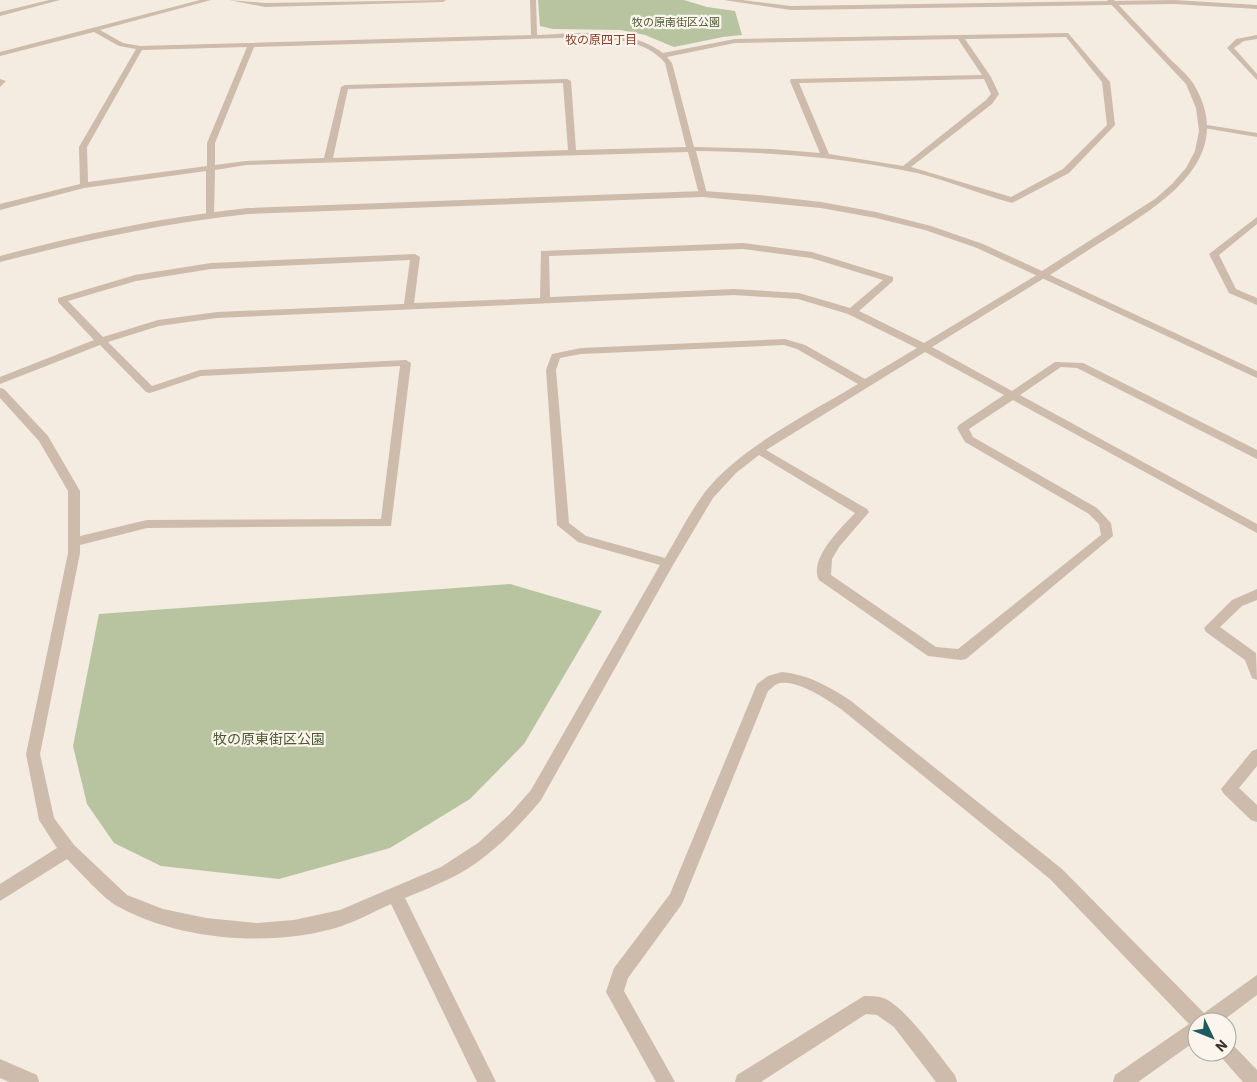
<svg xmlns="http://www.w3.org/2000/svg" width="1257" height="1082" viewBox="0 0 1257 1082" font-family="'IBM Plex Sans','Noto Sans JP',sans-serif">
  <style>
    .green { fill: #b8c4a0 }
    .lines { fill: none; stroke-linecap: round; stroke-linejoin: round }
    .minor { fill: #cdbbac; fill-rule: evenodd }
    .tertiary { fill: #cdbbac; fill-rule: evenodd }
    .labels { text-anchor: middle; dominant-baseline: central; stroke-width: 4.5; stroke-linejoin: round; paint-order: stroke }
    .far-park-label { font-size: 11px; fill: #4a5a2e; stroke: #fbf5ee }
    .far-neighbourhood-label { font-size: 12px; fill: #8c3b22; stroke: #fbf5ee }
    .park-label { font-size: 14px; fill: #4a5a2e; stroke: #fbf5ee }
  </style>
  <rect width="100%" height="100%" fill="#f4ebe1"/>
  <g class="green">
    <path d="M538,0h146l23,7 28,4 7,24 -19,2 -49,10 -29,-12 -24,-5 -68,-1 -13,-3z"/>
    <path d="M510,584l92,27 -78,133 -54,55 -80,49 -111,31 -118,-13 -47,-23 -27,-39 -14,-58 26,-132z"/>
  </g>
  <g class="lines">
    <g class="minor">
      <path d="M49,0h11l-60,16v-4z"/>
      <path d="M200,0h11l-111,30 23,13 17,3 391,-11 -1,-35h6l1,35c41,-2 91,-8 126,18l72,-14 333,-6 42,49 5,43 -46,48 -57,30c-32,-9 -63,-22 -95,-30 -72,-16 -147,-21 -221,-22l11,43 -4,3 -4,-3 -11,-42 -442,13 -31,5 -1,44 -4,3 -4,-3v-43l-122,17 -84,22v-6l80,-20 -1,-37 57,-98 -17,-3 -25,-14 -94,24v-4zM592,37c26,3 55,4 73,26l21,84 -110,3 -5,-69 -4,-2 -222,6 -4,2 -17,71 -78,3 -31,4v-22l39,-96zM1066,37l36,45 5,43 -44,44 -52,28 -100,-30 81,-63 7,-10 -8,-17 -26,-38zM958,39l24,36 -191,4 -1,2 30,72 -49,-4 -77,-2 -22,-84 -5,-6 68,-14zM247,47l-40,96v23l-119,16 -1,-35 55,-97zM984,79l7,15 -5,6 -83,66 -74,-12 -30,-71zM563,83l5,67 -235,8 15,-69z"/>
      <path d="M229,0l36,3 181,-3 -3,2 -178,5z"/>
      <path d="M724,0h18l49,6 383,-6 83,5v4l-83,-5 -383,6z"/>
      <path d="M1257,35v4l-13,2 -10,7 23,26v6l-30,-32 9,-9z"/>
      <path d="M0,79l6,2 -6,6z"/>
      <path d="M1201,124l56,9v4l-53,-9h-3z"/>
      <path d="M1257,217v7l-38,31 17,34 21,9v7l-28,-12 -20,-39z"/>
      <path d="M743,243l69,9 81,25v4l-34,30 65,32 116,-70h6v4l-114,70 80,44 43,-29 28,1 174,87v9l-180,-91 -16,-1 -41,28 237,129v9l-244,-133 -44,29 4,8 124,71 14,15 2,13 -147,123 -5,1 -33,-4 -109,-76c-11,-21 23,-53 36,-67l-96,-58 -23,18 -23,25 -40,67 -132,235c-25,30 -54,60 -90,78 -15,7 -31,14 -46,20l91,184h-19l-86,-178c-16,7 -32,16 -49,22 -69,22 -162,15 -225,-20 -13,-7 -38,-35 -50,-47l-67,42v-17l57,-36 -18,-28 -13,-66 42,-201v-62l-29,-50 -39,-43v-10l4,1 44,47 32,55v45l67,-16 234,-1 19,-153 -199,10 -51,17 -4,-1 -46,-47 -100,39v-7l94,-37 -36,-38v-4l77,-23 76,-12 204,-9 5,3 -6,46 126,-5 1,-47zM743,249l68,9 72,22 -33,28 -51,-15 -65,-4 -184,8 -1,-41zM410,260l-6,44 -187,8 -59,8 -55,17 -35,-36 68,-20 75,-12zM734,295l64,4 50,15 69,34 -52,31 -60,-34 -20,-6 -204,9 -29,6 -6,16 11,155 21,17 82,23 -129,225 -21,24 -32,29 -37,24 -101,43 -46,10 -37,3 -51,-5 -43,-9 -36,-14 -53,-50 -20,-27 -14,-64 40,-201v-8l67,-17 244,-2 20,-163 -5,-3 -206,10 -48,16 -44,-44 51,-16 58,-8zM784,345l13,4 61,35c-48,29 -119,64 -153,108 -15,20 -27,44 -40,66l-79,-22 -17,-13 -13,-153 4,-12 21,-4zM925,352l79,43 -45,30 -2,3 8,14 124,72 10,10 2,11 -143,114 -22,-2 -105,-72 1,-16 7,-12 30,-35 -2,-3 -101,-59z"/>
      <path d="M1257,589v11l-15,6 -22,21 36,26 1,27 -5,-2 -7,-18 -39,-28 -2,-4 28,-28z"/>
      <path d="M782,672c25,2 48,15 69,29l211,168 142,144 53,-38v20l-36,27h-24v18l-59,42h-25l2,-7 74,-51 -139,-145 -209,-170c-13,-9 -47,-32 -64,-25 -3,1 -6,5 -9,7l-86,213 -54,74 -4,13 51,91h-19l-50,-90 8,-24 56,-74 87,-210 11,-8z"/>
      <path d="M1257,749v17l-18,22 18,17v17l-6,-2 -27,-26 -3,-5 31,-38z"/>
      <path d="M864,996c5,0 11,0 16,1 23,5 59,59 75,78l2,7h-21l-42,-55 -17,-12 -11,-1 -105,68h-26l2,-7z"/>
      <path d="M1227,1042l6,3 24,25v12h-14l-22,-25 -3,-5h9z"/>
      <path d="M0,1059l37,16 2,7h-30l-9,-4z"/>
    </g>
    <path class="tertiary" d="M1107,0h7c18,19 37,39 55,58 8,8 18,16 24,25 44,72 -25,117 -79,151 -21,13 -43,27 -64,41l207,96v7l-280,-130 -52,-18 -49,-12 -55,-10 -118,-11 -455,17c-85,9 -166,27 -248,48v-6c82,-22 164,-39 248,-48l455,-17 56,4 62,7 55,10 55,14 52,18 59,27 113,-72 17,-15 14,-16 9,-17 4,-20 -3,-23 -10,-24z"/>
  </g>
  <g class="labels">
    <g class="far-park-label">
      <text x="676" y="22">牧の原南街区公園</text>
    </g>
    <g class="far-neighbourhood-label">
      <text x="601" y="39">牧の原四丁目</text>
    </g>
    <g class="park-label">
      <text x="269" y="739">牧の原東街区公園</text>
    </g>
  </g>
  <g transform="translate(1212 1037) rotate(133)"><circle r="24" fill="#fbf5ee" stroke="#aea6a0"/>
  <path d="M0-4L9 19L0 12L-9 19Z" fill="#1f5a5e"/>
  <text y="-8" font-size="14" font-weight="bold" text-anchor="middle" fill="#3b302b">N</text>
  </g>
</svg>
